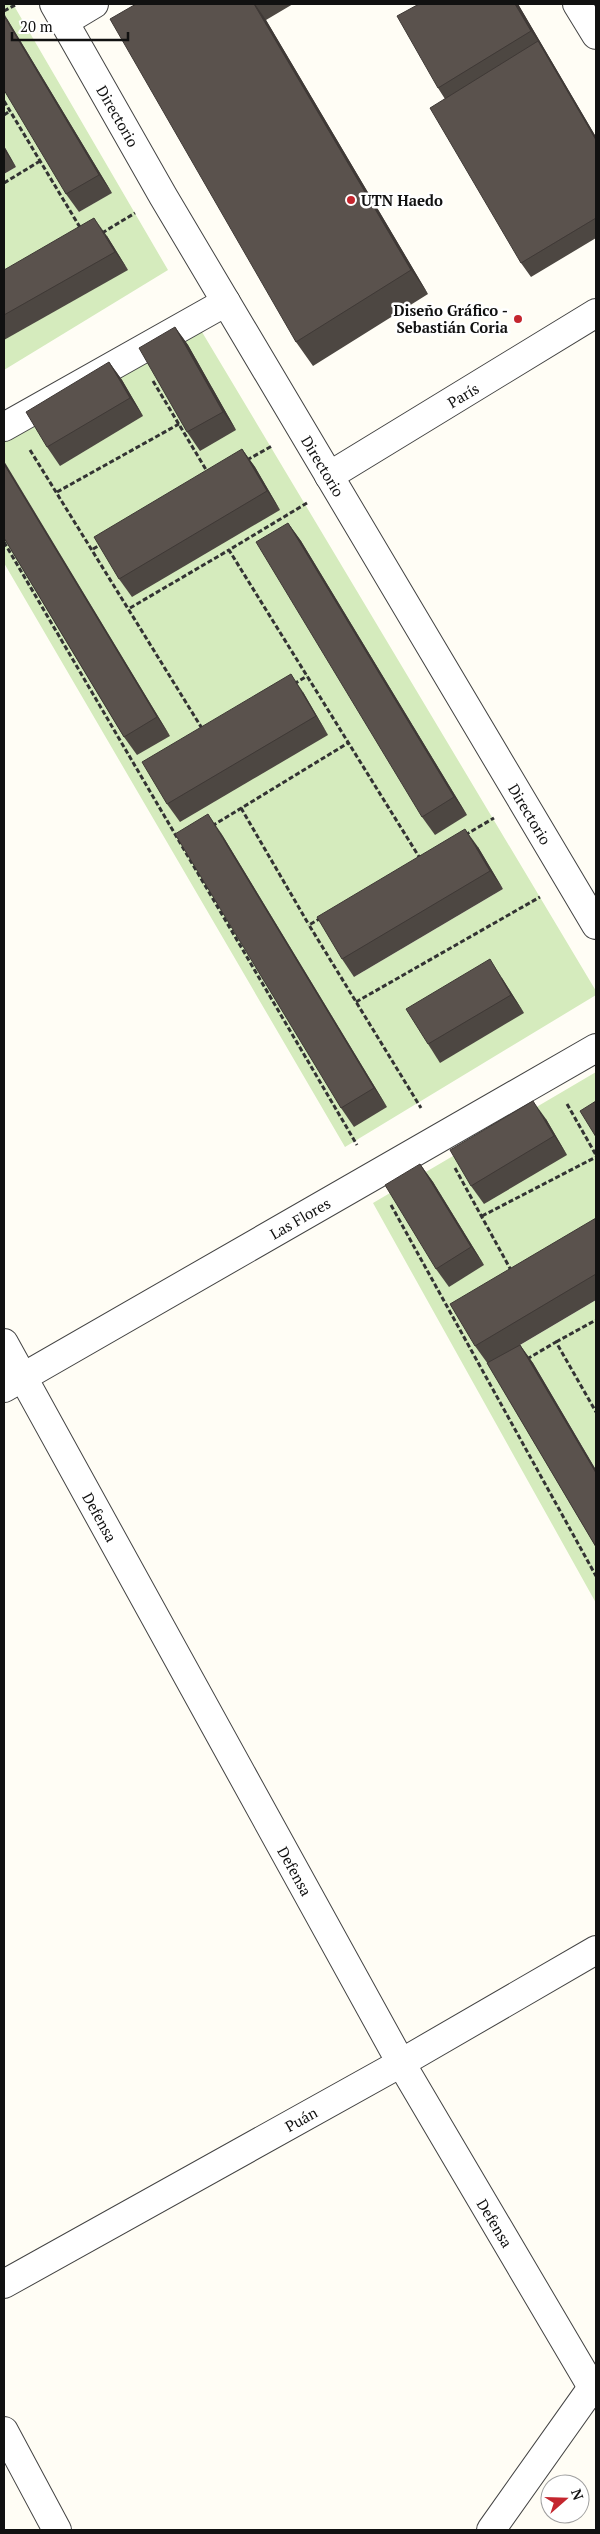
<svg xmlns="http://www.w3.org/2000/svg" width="600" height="2534" viewBox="0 0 600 2534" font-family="'PT Serif',serif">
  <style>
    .green { fill: #d5ebbd; fill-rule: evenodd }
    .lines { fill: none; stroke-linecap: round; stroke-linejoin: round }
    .minor-casing { stroke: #444; stroke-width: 30 }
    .path { stroke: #333; stroke-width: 3; stroke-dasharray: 5 2.5; stroke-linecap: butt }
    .minor { stroke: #fff; stroke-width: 28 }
    .wall { fill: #4d4742 }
    .shaded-wall { fill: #3f3936 }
    .building { fill: #5a524d; stroke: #3f3936 }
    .poi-dot { fill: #c4262e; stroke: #fff; stroke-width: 2 }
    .labels { text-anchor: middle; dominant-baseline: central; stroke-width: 5; stroke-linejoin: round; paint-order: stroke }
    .street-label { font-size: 15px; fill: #111; stroke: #fff }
    .poi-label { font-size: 15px; font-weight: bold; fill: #111; stroke: #fff; text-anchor: start }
  </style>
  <rect width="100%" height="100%" fill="#fffdf5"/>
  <g class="green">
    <path d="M4,4h9l155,266 -164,100v-196l12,-7 -12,-21v-59l75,125 32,-19 -105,-176 -2,1z"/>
    <path d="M199,327l397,664v4l-251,152 -341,-584v-125zM478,848l25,41 -149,88z"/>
    <path d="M596,1072v171l-108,121 108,-64v170l-63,-107 63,181v59l-223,-400z"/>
  </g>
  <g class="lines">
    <defs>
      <g id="minor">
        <path d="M54,4l109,192 433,729"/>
        <path d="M577,4l19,31"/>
        <path d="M64,22l30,-18"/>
        <path d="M4,427l222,-125"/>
        <path d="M329,476l267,-163"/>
        <path d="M4,1343l397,720 195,331"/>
        <path d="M4,1388l592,-340"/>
        <path d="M4,2284l397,-221 195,-113"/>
        <path d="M4,2431l53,99"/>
        <path d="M491,2530l105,-148"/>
      </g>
    </defs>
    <use href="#minor" class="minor-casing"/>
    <g class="path">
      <path d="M4,11l13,-7"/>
      <path d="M4,101l77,128"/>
      <path d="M4,115l6,-4"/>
      <path d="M4,183l36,-22"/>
      <path d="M102,233l33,-20"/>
      <path d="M153,381l55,92"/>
      <path d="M30,450l173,280"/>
      <path d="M247,460l25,-14"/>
      <path d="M57,492l122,-68"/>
      <path d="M307,503l-78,47 192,310"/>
      <path d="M4,542l353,603"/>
      <path d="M93,549l10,-6"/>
      <path d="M130,608l99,-58"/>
      <path d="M294,684l13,-8"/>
      <path d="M241,808l68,117"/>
      <path d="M212,826l136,-83"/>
      <path d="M465,835l29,-17"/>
      <path d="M321,918l-12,7 112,183"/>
      <path d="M356,1002l184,-105"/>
      <path d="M567,1104l29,51"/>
      <path d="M455,1168l57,104"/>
      <path d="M391,1205l205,371"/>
      <path d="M482,1216l114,-59"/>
      <path d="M556,1342l40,-22"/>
      <path d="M527,1359l29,-17 40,70"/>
    </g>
    <use href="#minor" class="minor"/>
  </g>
  <g class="wall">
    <path d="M136,4h157l-27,16 162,274 -115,72 -17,-24z"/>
    <path d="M419,4h99l78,133v101l-65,39 -10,-14 -76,-164 -7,-11z"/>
    <path d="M6,17l106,176 -33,19 -13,-18z"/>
    <path d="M4,146l12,21 -12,7z"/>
    <path d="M107,236l21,34 -124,70v-70z"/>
    <path d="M175,327l13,18 48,85 -36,21 -13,-19z"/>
    <path d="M109,362l13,18 21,36 -83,50 -13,-19z"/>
    <path d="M242,449l13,18 25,43 -148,87 -13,-18z"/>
    <path d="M4,461l166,275 -33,19 -13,-18 -120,-199z"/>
    <path d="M288,523l13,18 166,274 -32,20 -13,-18z"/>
    <path d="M303,692l25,43 -148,87 -13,-18z"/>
    <path d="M221,833l166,274 -33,20 -13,-19z"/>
    <path d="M478,847l25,42 -149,88 -12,-18z"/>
    <path d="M502,978l22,35 -84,50 -12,-19z"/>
    <path d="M546,1119l21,36 -83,49 -13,-18z"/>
    <path d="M420,1164l13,18 51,83 -35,22 -13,-18z"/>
    <path d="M596,1218v82l-76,45 13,18 63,107v77l-108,-183 -13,-18z"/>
  </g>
  <g class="shaded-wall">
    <path d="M254,4h1l11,16 162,274 -17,-24z"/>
    <path d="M515,4h3l78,133v3l-58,-99 -7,-10z"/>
    <path d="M4,13l2,4 106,176 -13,-18 -95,-159z"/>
    <path d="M4,146l12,21 -12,-17z"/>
    <path d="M94,218l13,18 21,34 -13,-18z"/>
    <path d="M175,327l13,18 48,85 -13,-18z"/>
    <path d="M109,362l13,18 21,36 -13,-18z"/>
    <path d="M242,449l13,18 25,43 -13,-19z"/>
    <path d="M4,461v1l166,274 -13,-19 -153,-253z"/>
    <path d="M288,523l13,18 166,274 -13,-18z"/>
    <path d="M291,674l12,18 25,43 -12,-19z"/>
    <path d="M208,814l13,19 166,274 -13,-19z"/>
    <path d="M465,829l13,18 25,42 -13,-18z"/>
    <path d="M490,959l12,19 22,35 -13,-18z"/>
    <path d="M533,1101l13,18 21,36 -13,-19z"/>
    <path d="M420,1164l13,18 51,83 -13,-18z"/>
    <path d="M520,1345l13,18 63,107v3z"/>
  </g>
  <g class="building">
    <path d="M136,4h118l157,266 -115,72 -186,-323z"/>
    <path d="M419,4h96l16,27 -93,57 -41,-72z"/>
    <path d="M4,16l95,159 -33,19 -62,-104z"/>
    <path d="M538,41l58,99v78l-75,45 -91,-155z"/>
    <path d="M94,218l21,34 -111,63v-45z"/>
    <path d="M175,327l48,85 -36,20 -48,-84z"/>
    <path d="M109,362l21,36 -83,49 -21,-35z"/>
    <path d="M242,449l25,42 -148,88 -25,-42z"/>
    <path d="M4,464l153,253 -33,20 -120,-199z"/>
    <path d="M288,523l166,274 -32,20 -166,-275z"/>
    <path d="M291,674l25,42 -149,88 -25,-42z"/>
    <path d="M208,814l166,274 -33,20 -166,-274z"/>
    <path d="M465,829l25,42 -148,88 -25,-42z"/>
    <path d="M490,959l21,36 -83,49 -22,-35z"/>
    <path d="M533,1101l21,35 -83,50 -21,-36z"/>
    <path d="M596,1101v36l-16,-26z"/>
    <path d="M420,1164l51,83 -35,22 -51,-84z"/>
    <path d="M596,1218v56l-121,72 -25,-42z"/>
    <path d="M520,1345l76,128v74l-109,-184z"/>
  </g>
  <g class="poi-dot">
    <circle cx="351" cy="200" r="5"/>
    <circle cx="518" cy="319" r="5"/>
  </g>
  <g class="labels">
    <g class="street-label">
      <text transform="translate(118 116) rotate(60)">Directorio</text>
      <text transform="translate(463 395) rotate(-31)">París</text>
      <text transform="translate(323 466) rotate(59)">Directorio</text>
      <text transform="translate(530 814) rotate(59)">Directorio</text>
      <text transform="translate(300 1218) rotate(-30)">Las Flores</text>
      <text transform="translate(100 1517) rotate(61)">Defensa</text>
      <text transform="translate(295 1871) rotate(61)">Defensa</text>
      <text transform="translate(301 2119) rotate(-29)">Puán</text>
      <text transform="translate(495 2223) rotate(59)">Defensa</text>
    </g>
    <g class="poi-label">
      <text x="361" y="200">UTN Haedo</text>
      <text x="508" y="310" text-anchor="end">Diseño Gráfico -<tspan x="508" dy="17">Sebastián Coria</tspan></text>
    </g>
  </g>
  <rect width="600" height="2534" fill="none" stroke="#111111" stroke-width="10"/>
  <g transform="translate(565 2499) rotate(70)"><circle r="24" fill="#ffffff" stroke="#a0a0a0"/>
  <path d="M0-4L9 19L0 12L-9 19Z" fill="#c4262e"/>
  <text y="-8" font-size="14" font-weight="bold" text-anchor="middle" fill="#111111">N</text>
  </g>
  <path d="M12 32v8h116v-8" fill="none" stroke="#111111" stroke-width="2.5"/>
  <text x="20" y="32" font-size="15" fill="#111111" stroke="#ffffff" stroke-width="4" paint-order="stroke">20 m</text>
</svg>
